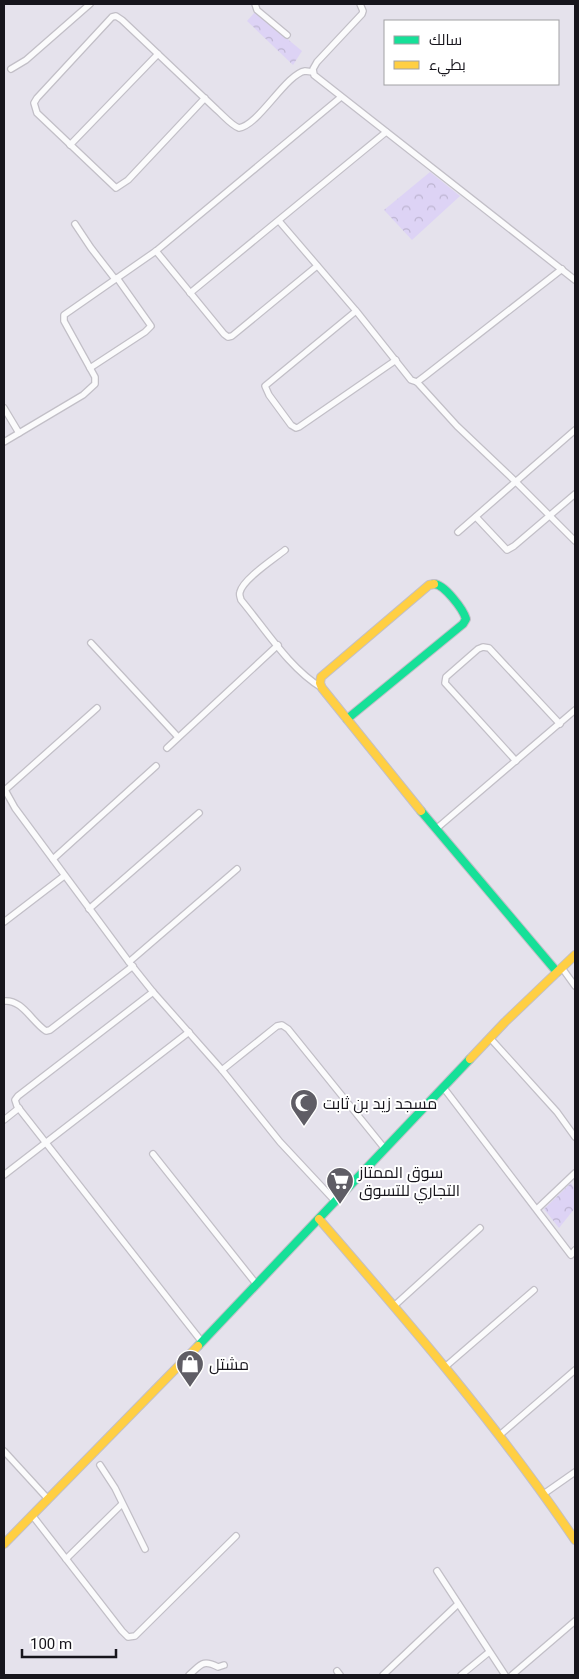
<svg xmlns="http://www.w3.org/2000/svg" width="579" height="1679" viewBox="0 0 579 1679" font-family="Roboto,Cairo,sans-serif">
  <style>
    .forest { fill: url(#forest-crowns) }
    .lines { fill: none; stroke-linecap: round; stroke-linejoin: round }
    .street-casing { stroke: #c2bfc7; stroke-width: 8 }
    .fast-casing { stroke: #c2bfc7; stroke-width: 10 }
    .slow-casing { stroke: #c2bfc7; stroke-width: 10 }
    .street { stroke: #fbfbfc; stroke-width: 5.5 }
    .fast { stroke: #16e098; stroke-width: 8 }
    .slow { stroke: #ffcf43; stroke-width: 8 }
    .labels { text-anchor: middle; dominant-baseline: central; stroke-width: 4; stroke-linejoin: round; paint-order: stroke }
    .poi-label { font-size: 16px; fill: #17151c; stroke: #fff; text-anchor: start }
  </style>
  <defs>
    <pattern id="forest-crowns" width="20" height="18" patternUnits="userSpaceOnUse" patternTransform="scale(1.25)"><rect width="20" height="18" fill="#ddd3f5"/><path d="M2 6a3 3 0 1 1 6 0M12 15a3 3 0 1 1 6 0" fill="none" stroke="#bdb4d1"/></pattern>
  </defs>
  <rect width="100%" height="100%" fill="#e5e2ec"/>
  <g class="forest">
    <path d="M255,12l47,39 -9,14 -46,-44z"/>
    <path d="M430,172l30,24 -48,44 -28,-30z"/>
    <path d="M571,1183l4,6v19l-16,20 -15,-19z"/>
  </g>
  <g class="lines">
    <defs>
      <g id="street">
        <path d="M255,4l2,6 30,25"/>
        <path d="M360,4l3,7 -1,3 -45,48 -4,7 1,6 261,205"/>
        <path d="M11,69l15,-9 64,-56"/>
        <path d="M205,98l-77,82 -12,8 -79,-75 -3,-10 3,-5 75,-81 4,-1 6,4 36,34 1,1c19,18 39,37 58,55 7,6 14,15 22,18 20,-3 47,-54 66,-57 0,0 8,1 8,1"/>
        <path d="M70,145l88,-91"/>
        <path d="M279,221l78,91 54,68 6,2 40,44 59,56 59,59"/>
        <path d="M75,224l16,24 24,31"/>
        <path d="M156,251l68,83 4,3 4,-1 85,-70"/>
        <path d="M190,293l196,-161"/>
        <path d="M356,311l-91,75 4,9 22,30 5,3 3,-1 97,-67"/>
        <path d="M90,368l55,-36 6,-6 -34,-48"/>
        <path d="M417,382l8,-6 137,-107"/>
        <path d="M4,408l15,25"/>
        <path d="M4,442l79,-47 12,-11v-7l-31,-56v-6l92,-64 185,-154"/>
        <path d="M476,517l31,33 7,-4 61,-52"/>
        <path d="M458,532l117,-102"/>
        <path d="M285,550c-11,9 -42,29 -45,42 -1,3 0,4 1,8 25,30 48,68 81,88"/>
        <path d="M91,643l87,94"/>
        <path d="M97,708l-92,82 10,18 114,154 24,30 69,78 58,72 56,60"/>
        <path d="M167,748l111,-103"/>
        <path d="M516,761l-71,-78 1,-6 32,-28 5,-2 6,1 71,76"/>
        <path d="M436,829l139,-119"/>
        <path d="M53,859l103,-93"/>
        <path d="M89,909l110,-96"/>
        <path d="M4,922l60,-46"/>
        <path d="M129,962l108,-93"/>
        <path d="M562,968l13,18"/>
        <path d="M153,992l-135,104 -3,4 2,6 185,236"/>
        <path d="M4,1001c18,-2 28,21 42,30l4,-1 83,-64"/>
        <path d="M490,1038l67,74 18,25"/>
        <path d="M222,1070l55,-44 5,-1 6,4 97,120"/>
        <path d="M443,1087l128,168 4,-5"/>
        <path d="M4,1120l15,-12"/>
        <path d="M153,1154l104,131"/>
        <path d="M4,1175l185,-143"/>
        <path d="M537,1209l38,-36"/>
        <path d="M394,1306l86,-78"/>
        <path d="M445,1367l89,-77"/>
        <path d="M501,1434l74,-64"/>
        <path d="M4,1451l44,48"/>
        <path d="M100,1465l15,23 30,61"/>
        <path d="M545,1493l30,-21"/>
        <path d="M32,1515l90,116 6,6 7,-1 101,-100"/>
        <path d="M66,1559l56,-55"/>
        <path d="M437,1571l68,104"/>
        <path d="M337,1671l3,4"/>
        <path d="M189,1675c12,-10 13,-16 29,-8l6,-2"/>
        <path d="M383,1675l75,-71"/>
        <path d="M461,1675l28,-23"/>
        <path d="M512,1675l63,-54"/>
      </g>
      <g id="fast">
        <path d="M347,719l116,-95 3,-5c-3,-10 -22,-35 -32,-35"/>
        <path d="M421,811l136,161"/>
        <path d="M198,1346l272,-287"/>
      </g>
      <g id="slow">
        <path d="M421,811l-99,-123 -2,-5 1,-6 108,-92 5,-1"/>
        <path d="M470,1059l35,-37 70,-67"/>
        <path d="M319,1219c90,104 179,207 256,321"/>
        <path d="M4,1544l194,-198"/>
      </g>
    </defs>
    <use href="#street" class="street-casing"/>
    <use href="#fast" class="fast-casing"/>
    <use href="#slow" class="slow-casing"/>
    <use href="#street" class="street"/>
    <use href="#fast" class="fast"/>
    <use href="#slow" class="slow"/>
  </g>
  <defs>
    <symbol id="mosque-pin" viewBox="-11 -11 22 30"><path d="M0 17L-7.5 6A9.5 9.5 0 1 1 7.5 6Z" fill="#5f5d65" stroke="#fff"/><path d="M3.5-4.9A6 6 0 1 0 3.5 4.9A5 5 0 1 1 3.5-4.9Z" fill="#fff"/></symbol>
    <symbol id="supermarket-pin" viewBox="-11 -11 22 30"><path d="M0 17L-7.5 6A9.5 9.5 0 1 1 7.5 6Z" fill="#5f5d65" stroke="#fff"/><path d="M-6-5.5h2.5l.6 2H6L4.5 2H-2.5L-4.4-4H-6ZM-1.5 3.2a1.3 1.3 0 1 0 .1 0ZM3 3.2a1.3 1.3 0 1 0 .1 0Z" fill="#fff"/></symbol>
    <symbol id="shop-pin" viewBox="-11 -11 22 30"><path d="M0 17L-7.5 6A9.5 9.5 0 1 1 7.5 6Z" fill="#5f5d65" stroke="#fff"/><path d="M-5-2.5h2.3a2.7 3.5 0 0 1 5.4 0H5L5.5 6h-11ZM-1.5-2.5h3a1.5 2.3 0 0 0-3 0Z" fill="#fff"/></symbol>
  </defs>
  <g fill-rule="evenodd">
    <use href="#mosque-pin" x="288" y="1087" width="32" height="43"/>
    <use href="#supermarket-pin" x="324" y="1165" width="32" height="43"/>
    <use href="#shop-pin" x="174" y="1348" width="32" height="43"/>
  </g>
  <g class="labels">
    <g class="poi-label">
      <text x="323" y="1103">مسجد زيد بن ثابت</text>
      <text x="359" y="1172">سوق الممتاز<tspan x="359" dy="18">التجاري للتسوق</tspan></text>
      <text x="209" y="1364">مشتل</text>
    </g>
  </g>
  <rect width="579" height="1679" fill="none" stroke="#17151c" stroke-width="10"/>
  <rect x="384" y="20" width="175" height="65" fill="#ffffff" stroke="#a2a1a4"/>
  <rect x="394" y="36" width="25" height="8" fill="#16e098" stroke="#a2a1a4"/>
  <text x="429" y="45" font-size="15" fill="#17151c">سالك</text>
  <rect x="394" y="61" width="25" height="8" fill="#ffcf43" stroke="#a2a1a4"/>
  <text x="429" y="70" font-size="15" fill="#17151c">بطيء</text>
  <path d="M22 1649v8h94v-8" fill="none" stroke="#17151c" stroke-width="2.5"/>
  <text x="30" y="1649" font-size="15" fill="#17151c" stroke="#ffffff" stroke-width="4" paint-order="stroke">100 m</text>
</svg>
